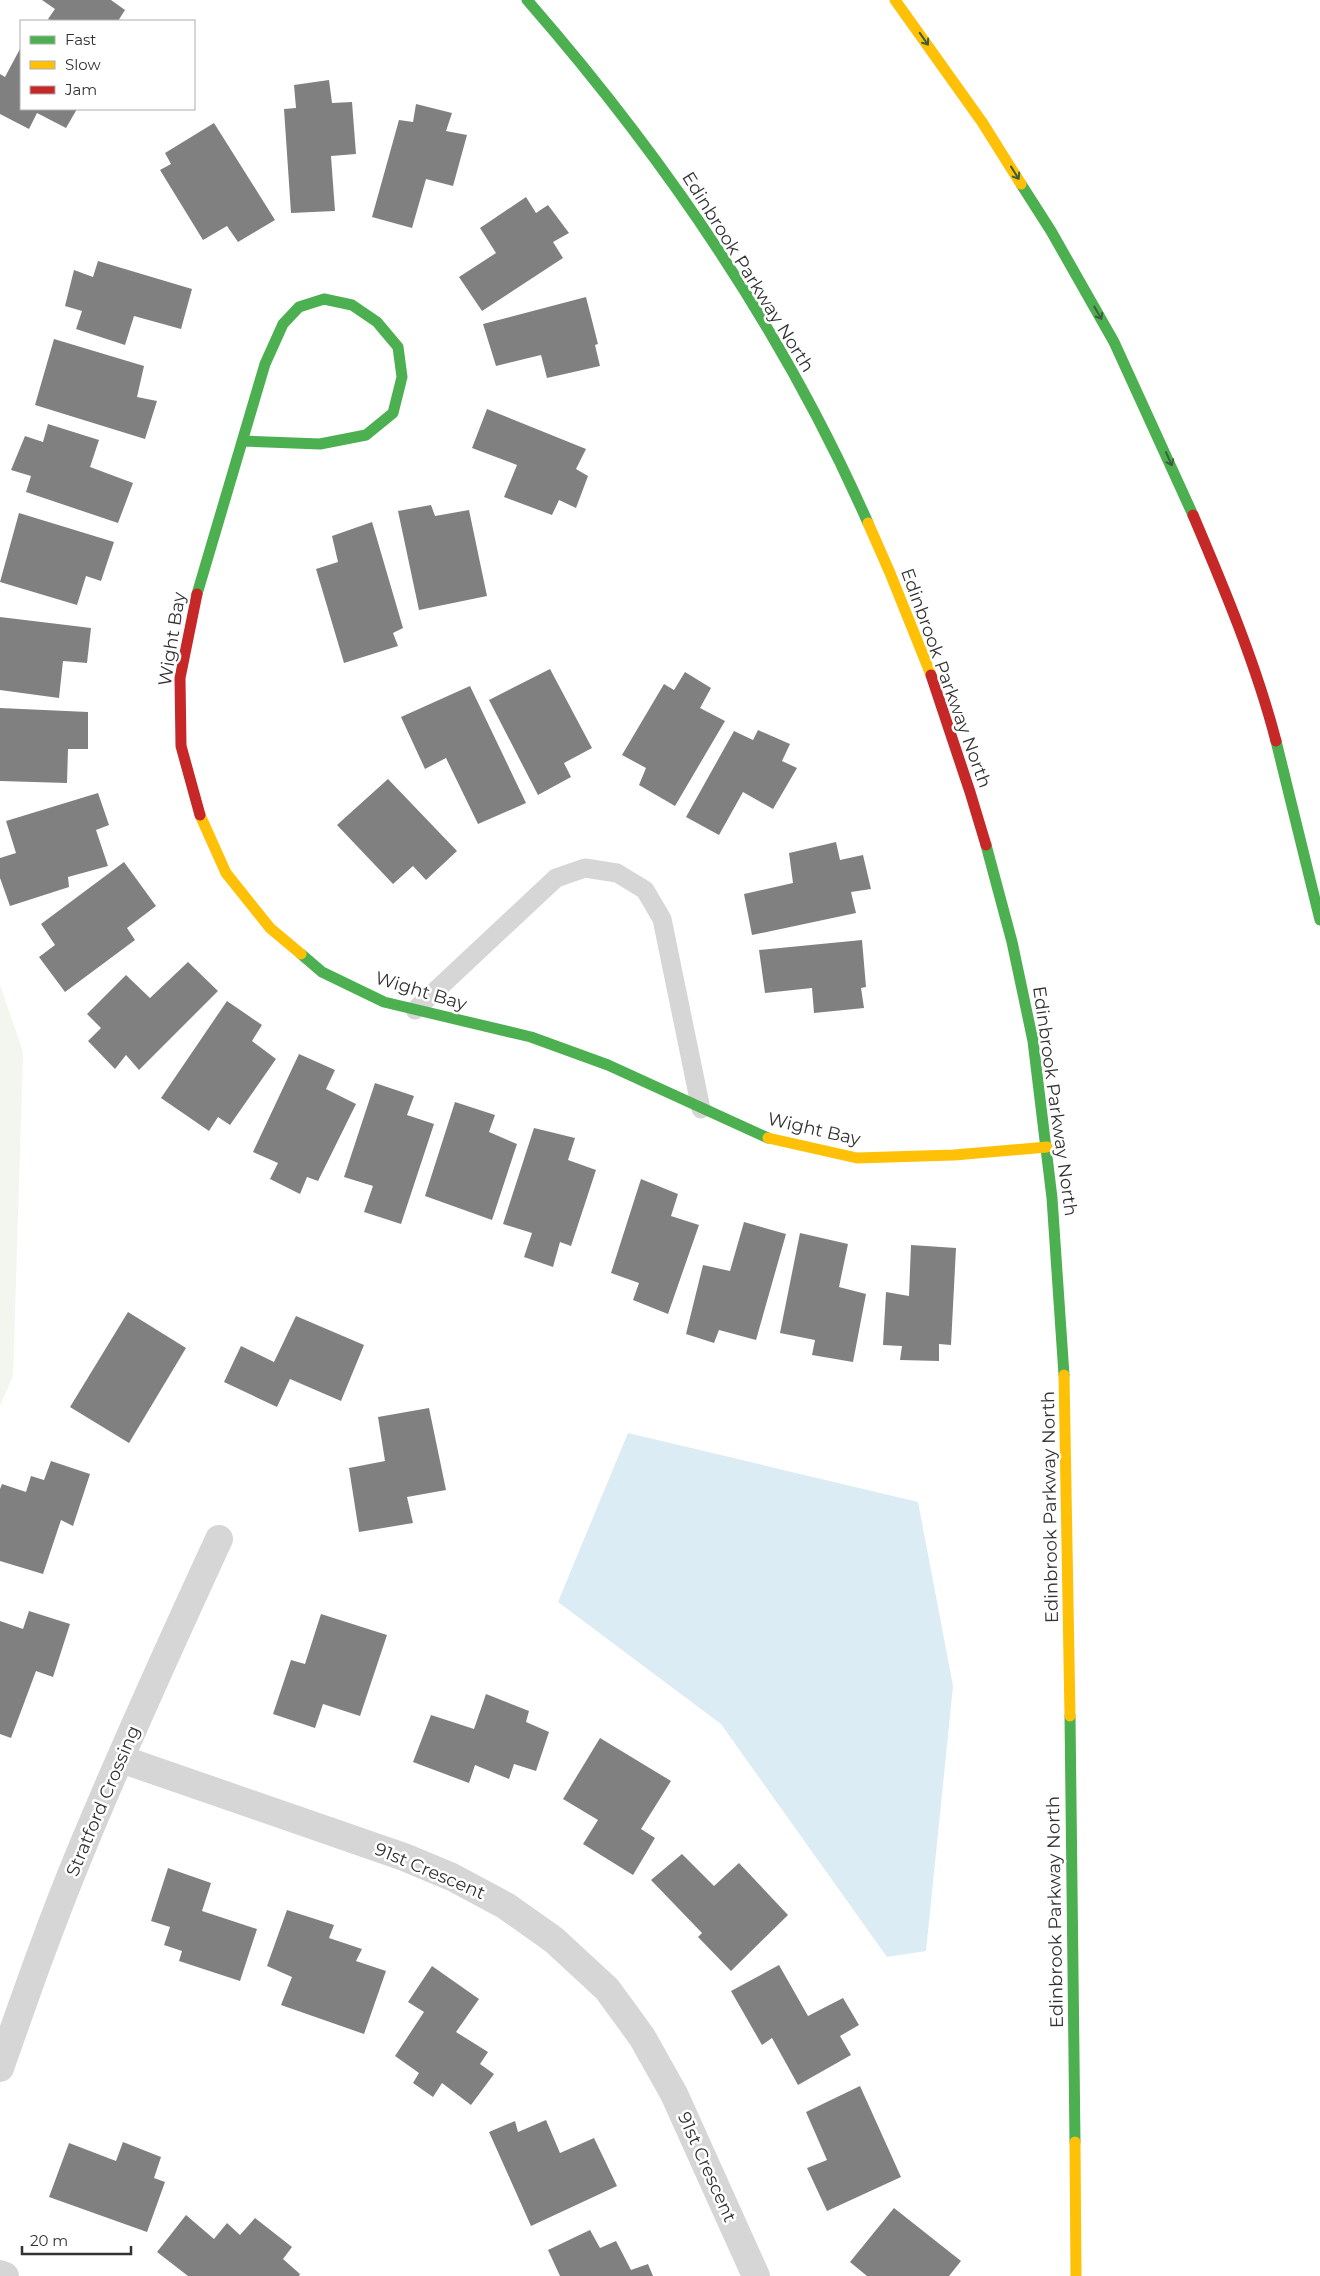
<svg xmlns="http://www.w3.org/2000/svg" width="1320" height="2276" viewBox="0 0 1320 2276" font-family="Montserrat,sans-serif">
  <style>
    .green { fill: #f3f6ee }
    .water { fill: #dbecf4 }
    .building { fill: #808080 }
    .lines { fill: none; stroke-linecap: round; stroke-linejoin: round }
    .lane { stroke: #d6d6d6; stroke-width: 19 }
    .street { stroke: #d6d6d6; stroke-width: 28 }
    .fast { stroke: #4caf50; stroke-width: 11 }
    .slow { stroke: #ffc107; stroke-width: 11 }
    .jam { stroke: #c62828; stroke-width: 11 }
    .oneway { stroke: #3b5e3c }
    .labels { text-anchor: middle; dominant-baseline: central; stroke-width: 5; stroke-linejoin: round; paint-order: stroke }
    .street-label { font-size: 18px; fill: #323232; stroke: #fff }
  </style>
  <rect width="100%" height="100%" fill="#fff"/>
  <path class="green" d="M0,985l23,67 -10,324 -13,30z"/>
  <path class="water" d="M628,1433l290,69 35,184 -27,265 -39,6 -166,-233 -163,-122z"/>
  <g class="building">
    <path d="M42,0h69l14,10 -7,11h-66l-4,-2 7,-10z"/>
    <path d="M21,47v62h56l-11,19 -29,-15 -8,16 -29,-15v-40l5,3z"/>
    <path d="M329,80l3,23 20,-1 4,52 -25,2 4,55 -44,2 -7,-104 12,-1 -2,-23z"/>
    <path d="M416,104l36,9 -6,18 21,4 -14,51 -27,-7 -14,49 -40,-11 27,-97 14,2z"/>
    <path d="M214,123l61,97 -37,22 -11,-16 -24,14 -43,-70 11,-6 -6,-11z"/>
    <path d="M526,197l10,16 12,-8 21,28 -16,9 10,16 -81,53 -23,-34 37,-24 -16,-25z"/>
    <path d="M98,261l94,28 -11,40 -47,-13 -9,29 -49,-16 6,-18 -17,-5 9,-36 19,7z"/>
    <path d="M586,297l12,47 -3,1 5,21 -53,12 -6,-23 -45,11 -13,-42z"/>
    <path d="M54,339l90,27 -7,31 20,4 -12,38 -110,-34z"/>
    <path d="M487,409l99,40 -10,20 12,7 -12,32 -17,-8 -7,15 -48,-18 13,-32 -45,-17z"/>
    <path d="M48,424l51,16 -9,27 43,16 -15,40 -92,-31 5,-16 -20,-6 14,-34 18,6z"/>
    <path d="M431,505l4,11 34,-6 18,86 -68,14 -21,-99z"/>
    <path d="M19,513l95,29 -13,39 -15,-5 -9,29 -77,-23z"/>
    <path d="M372,522l31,106 -10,5 5,13 -54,17 -28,-94 22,-7 -6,-26z"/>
    <path d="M0,617l91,11 -4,35 -24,-2 -4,37 -59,-8z"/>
    <path d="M550,669l42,79 -28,15 7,14 -33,18 -49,-95z"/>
    <path d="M685,672l26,16 -11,20 25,13 -50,85 -36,-21 7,-17 -24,-13 42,-71 10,6z"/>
    <path d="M470,686l56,117 -48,21 -32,-66 -21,11 -24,-52z"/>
    <path d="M0,708l88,4v37h-20l-1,34 -67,-2z"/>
    <path d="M758,730l32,14 -8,17 15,7 -24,41 -30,-17 -24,43 -33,-18 48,-86 19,9z"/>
    <path d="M388,779l69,72 -31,29 -13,-14 -20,18 -56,-59z"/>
    <path d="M98,793l11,32 -13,5 12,36 -40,11 1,10 -59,19 -10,-28v-20l16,-5 -10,-32z"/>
    <path d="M836,842l4,18 23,-5 8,34 -20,3 5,21 -104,22 -8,-41 49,-11 -4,-30z"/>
    <path d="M124,862l32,44 -29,22 8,12 -70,52 -26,-35 16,-12 -14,-21z"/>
    <path d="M862,940l4,47 -5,1 3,20 -50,5 -2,-25 -47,5 -6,-43z"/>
    <path d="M188,962l30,29 -79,79 -13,-15 -11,14 -27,-28 13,-13 -14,-14 39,-39 24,23z"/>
    <path d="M227,1001l35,24 -10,16 24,18 -46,66 -12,-8 -9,14 -48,-33z"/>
    <path d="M299,1054l36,16 -9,19 30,15 -38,77 -11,-4 -7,17 -30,-15 8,-16 -25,-11z"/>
    <path d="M375,1083l39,13 -7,19 27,9 -33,100 -37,-12 9,-26 -29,-9z"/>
    <path d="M455,1102l40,13 -6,17 28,12 -25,76 -67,-24z"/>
    <path d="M534,1128l41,10 -7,22 28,10 -25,76 -11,-4 -7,25 -29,-10 8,-24 -29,-9z"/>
    <path d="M641,1179l37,15 -7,22 28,9 -31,89 -35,-14 6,-17 -28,-10z"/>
    <path d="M744,1222l42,12 -30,106 -37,-10 -5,13 -28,-9 17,-69 27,6z"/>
    <path d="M800,1233l48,11 -9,43 27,7 -13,68 -41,-7 3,-15 -35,-7z"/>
    <path d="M911,1245l45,3 -5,97 -12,-1v17l-39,-1 2,-14 -19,-1 3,-53 23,4z"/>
    <path d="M128,1312l58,36 -57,95 -59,-36z"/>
    <path d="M296,1316l68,29 -23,56 -51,-22 -13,28 -53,-25 17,-36 33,16z"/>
    <path d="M429,1408l17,82 -39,7 6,26 -54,9 -10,-64 36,-7 -7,-44z"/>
    <path d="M51,1461l39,13 -17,52 -12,-6 -18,54 -43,-13v-72l2,-5 24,8 5,-16 13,4z"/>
    <path d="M29,1611l41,13 -17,53 -17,-6 -25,67 -11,-4v-113l23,8z"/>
    <path d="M321,1614l66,21 -27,81 -37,-12 -8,24 -42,-14 18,-54 14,4z"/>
    <path d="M486,1694l43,17 -3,11 23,10 -13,39 -22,-7 -5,15 -34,-14 -6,18 -56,-21 18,-47 43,14z"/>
    <path d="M600,1738l71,43 -30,48 14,9 -22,37 -50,-31 15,-24 -35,-21z"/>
    <path d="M682,1854l32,32 25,-23 49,52 -57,56 -33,-34 4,-4 -51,-53z"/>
    <path d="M168,1868l43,15 -9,28 55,18 -17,52 -61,-20 3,-10 -18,-6 6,-18 -19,-6z"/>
    <path d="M287,1910l47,15 -5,13 33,11 -6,12 30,10 -22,63 -83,-29 11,-28 -25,-11z"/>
    <path d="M779,1965l29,51 35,-18 16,27 -19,11 11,19 -53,30 -26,-47 -10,7 -31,-54z"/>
    <path d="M432,1966l47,33 -23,33 32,20 -8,12 14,10 -23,31 -29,-22 -9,14 -20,-14 6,-10 -24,-17 29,-44 -16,-10z"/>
    <path d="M860,2086l41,91 -74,34 -20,-43 20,-8 -21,-48z"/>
    <path d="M546,2120l14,33 34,-15 23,48 -86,40 -42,-94 26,-11 3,11z"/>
    <path d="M123,2142l38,15 -7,21 11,4 -18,50 -98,-35 20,-54 47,18z"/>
    <path d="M894,2208l67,53 -12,15h-82l-17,-14z"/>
    <path d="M186,2215l28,24 13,-16 13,12 15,-17 37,29 -9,12 17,15 -1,2h-111l-31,-24z"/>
    <path d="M590,2230l10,18 16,-7 15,29 17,-6 5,12h-93l-12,-26z"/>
  </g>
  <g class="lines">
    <path class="lane" d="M415,1010l141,-132 29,-10 32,5 28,17 17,29 39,190"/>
    <g class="street">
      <path d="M121,1759l283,98 48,20 54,29 48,34 53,49 35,48 32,57 82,182"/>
      <path d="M0,2068c26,-74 52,-148 82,-220 43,-104 90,-207 137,-309"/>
      <path d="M0,2274l5,2"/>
    </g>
    <g class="fast">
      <path d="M527,0c137,157 257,332 341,523"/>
      <path d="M1021,184l30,47 63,111 79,173"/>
      <path d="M197,594l68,-230 18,-40 16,-17 25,-8 28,6 25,17 21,25 4,30 -9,36 -27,22 -46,9 -77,-3"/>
      <path d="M1276,741l44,179"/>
      <path d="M986,845l26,97 21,99 19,157 12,177"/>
      <path d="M301,954l21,18 62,30 147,35 77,28 160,73"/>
      <path d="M1070,1716l5,426"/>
    </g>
    <g class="slow">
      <path d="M895,0l87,122 39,62"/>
      <path d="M868,523l22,50 41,102"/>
      <path d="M200,815l26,58 44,55 31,26"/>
      <path d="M768,1138l89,20 97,-3 93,-8"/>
      <path d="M1064,1375l6,341"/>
      <path d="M1075,2142l1,134"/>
    </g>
    <g class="jam">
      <path d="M1193,515c31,73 63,149 83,226"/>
      <path d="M197,594l-17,84 1,68 19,69"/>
      <path d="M931,675l39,117 16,53"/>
    </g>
  </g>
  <defs><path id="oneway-shaft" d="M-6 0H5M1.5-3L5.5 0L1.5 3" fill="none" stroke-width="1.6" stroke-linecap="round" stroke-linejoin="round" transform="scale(1.25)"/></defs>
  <g class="oneway">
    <use href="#oneway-shaft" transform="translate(924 39) rotate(55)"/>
    <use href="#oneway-shaft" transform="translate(1015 173) rotate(58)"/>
    <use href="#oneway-shaft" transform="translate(1098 313) rotate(60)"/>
    <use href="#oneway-shaft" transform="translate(1169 459) rotate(66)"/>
  </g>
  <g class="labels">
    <g class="street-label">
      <text transform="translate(748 272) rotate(58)">Edinbrook Parkway North</text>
      <text transform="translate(172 639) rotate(-81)">Wight Bay</text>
      <text transform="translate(946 678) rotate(70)">Edinbrook Parkway North</text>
      <text transform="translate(421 991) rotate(17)">Wight Bay</text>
      <text transform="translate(1055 1101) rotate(82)">Edinbrook Parkway North</text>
      <text transform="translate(814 1129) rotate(13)">Wight Bay</text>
      <text transform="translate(1050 1507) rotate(-91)">Edinbrook Parkway North</text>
      <text transform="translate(103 1801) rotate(-67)">Stratford Crossing</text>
      <text transform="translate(430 1871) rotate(23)">91st Crescent</text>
      <text transform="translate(1055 1912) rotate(-91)">Edinbrook Parkway North</text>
      <text transform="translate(707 2167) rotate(66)">91st Crescent</text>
    </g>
  </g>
  <rect x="20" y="20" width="175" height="90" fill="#ffffff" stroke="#adadad"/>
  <rect x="30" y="36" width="25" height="8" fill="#4caf50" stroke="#adadad"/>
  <text x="65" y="45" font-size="15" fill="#323232">Fast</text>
  <rect x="30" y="61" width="25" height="8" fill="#ffc107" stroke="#adadad"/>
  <text x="65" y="70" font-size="15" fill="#323232">Slow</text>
  <rect x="30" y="86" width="25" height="8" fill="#c62828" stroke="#adadad"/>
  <text x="65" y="95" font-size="15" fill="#323232">Jam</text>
  <path d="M22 2246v8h109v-8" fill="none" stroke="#323232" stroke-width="2.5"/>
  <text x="30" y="2246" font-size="15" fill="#323232" stroke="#ffffff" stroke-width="4" paint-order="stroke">20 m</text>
</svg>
